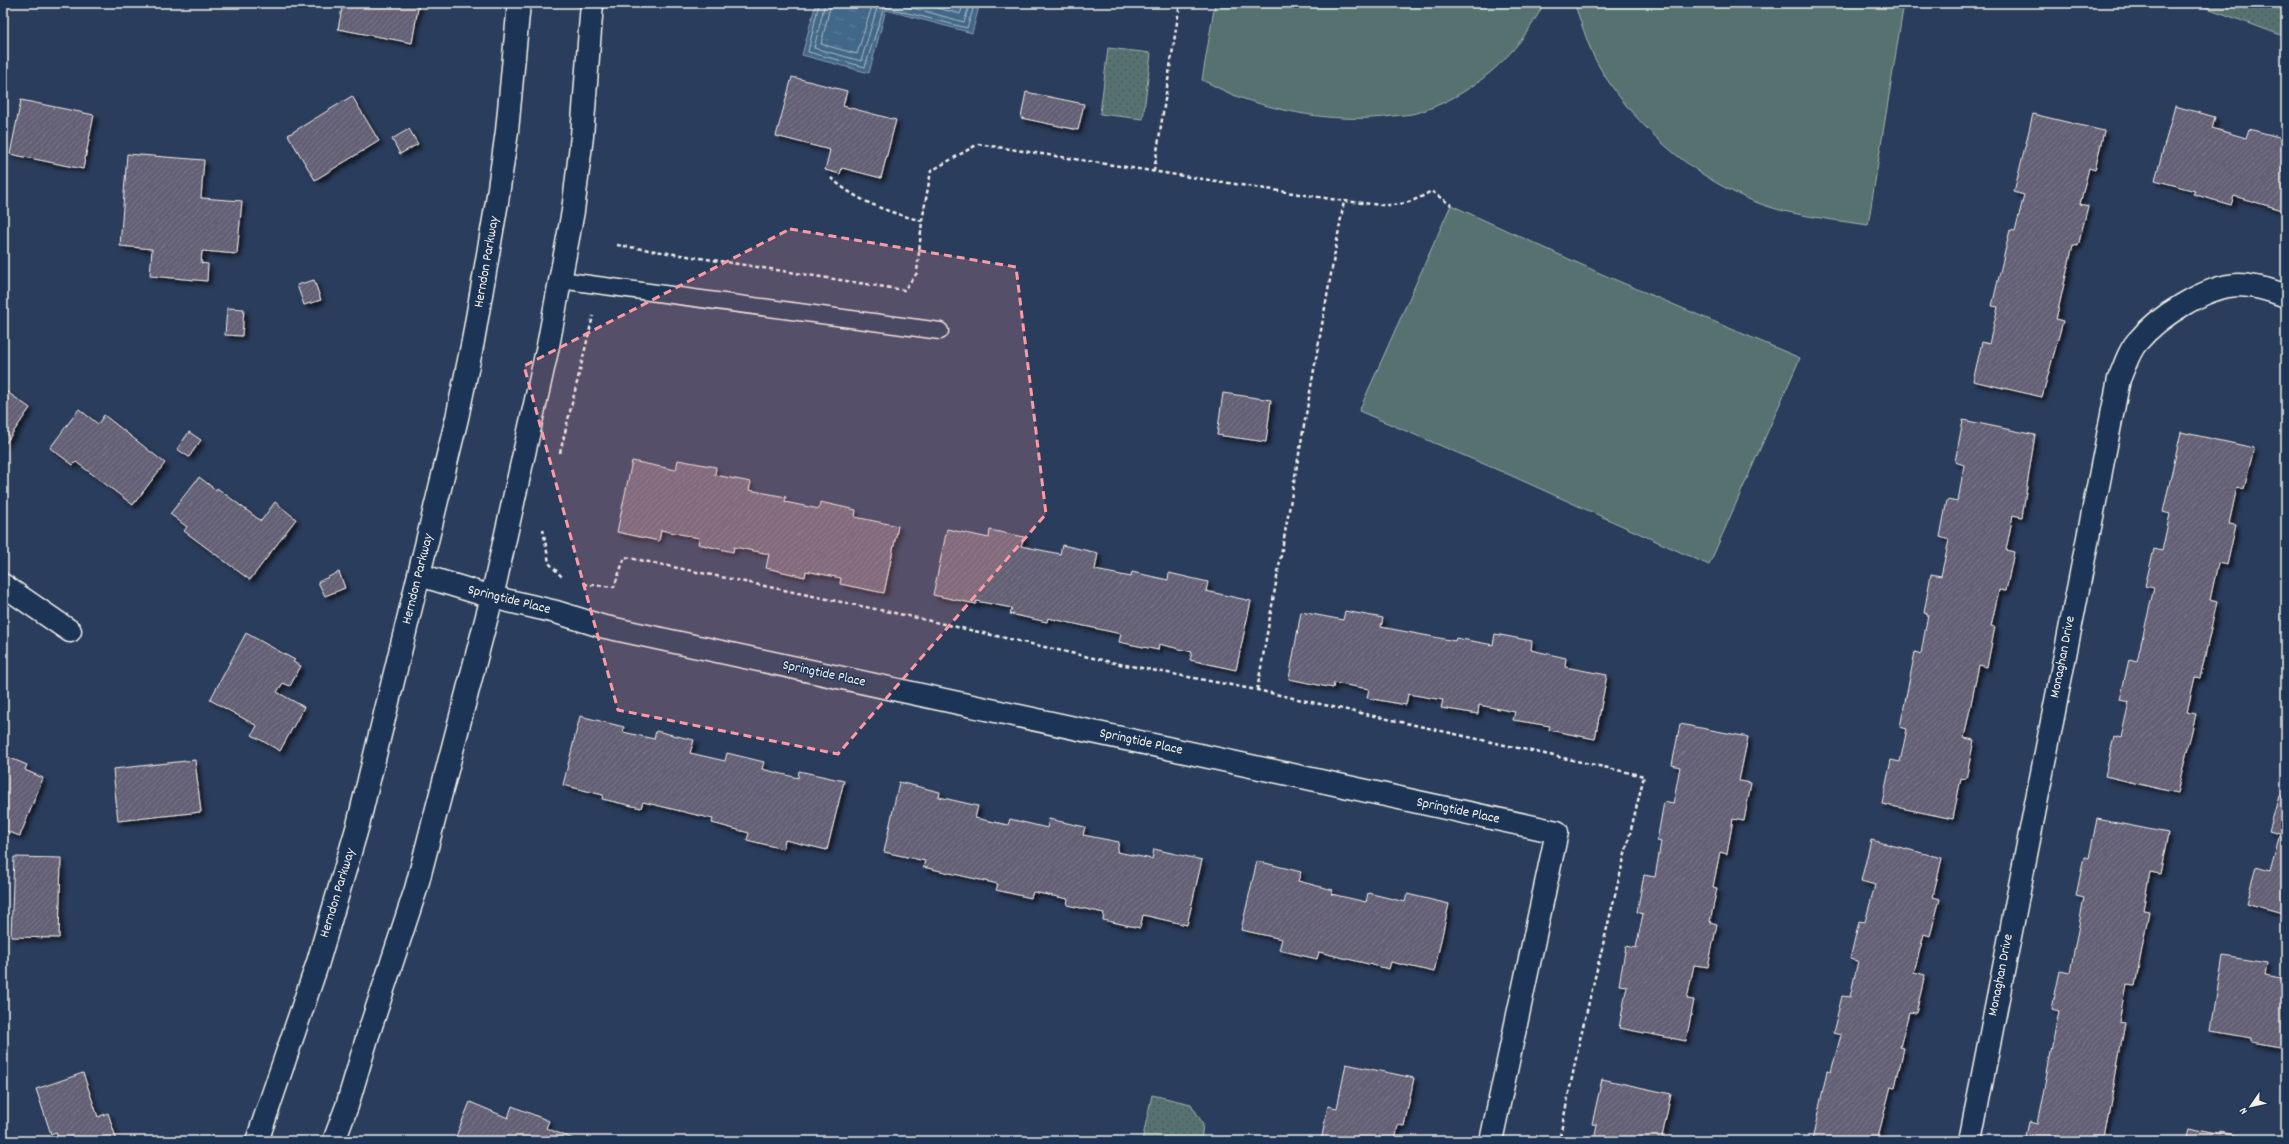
<svg xmlns="http://www.w3.org/2000/svg" width="2289" height="1144" viewBox="0 0 2289 1144" font-family="Dekko,sans-serif">
  <style>
    .green { fill: url(#green-dots); stroke: #a4b2ac }
    .pitch { fill: #547271; stroke: #a4b2ac }
    .water { fill: url(#water-ripples); stroke: #899eaf }
    .lines { fill: none; stroke-linecap: round; stroke-linejoin: round }
    .shore { stroke: #adbac2; stroke-width: 1 }
    .building { fill: url(#building-hatch); stroke: #f4f1e8; filter: url(#shadow) }
    .service-casing { stroke: #f4f1e8; stroke-width: 19 }
    .minor-casing { stroke: #f4f1e8; stroke-width: 25 }
    .secondary-casing { stroke: #f4f1e8; stroke-width: 25 }
    .path { stroke: #f4f1e8; stroke-width: 2.5; stroke-dasharray: 4 3; stroke-linecap: butt }
    .service { stroke: #1d3557; stroke-width: 16 }
    .minor { stroke: #1d3557; stroke-width: 22 }
    .secondary { stroke: #1d3557; stroke-width: 22 }
    .marked { fill: #ff9aa2; fill-opacity: 0.2; stroke: #ff9aa2; stroke-width: 3; stroke-dasharray: 8 5; stroke-linejoin: round }
    .labels { text-anchor: middle; dominant-baseline: central; stroke-width: 3; stroke-linejoin: round; paint-order: stroke }
    .street-label { font-size: 14px; fill: #f4f1e8; stroke: #1d3557 }
  </style>
  <defs>
    <pattern id="green-dots" width="8" height="8" patternUnits="userSpaceOnUse"><rect width="8" height="8" fill="#547271"/><path d="M2 2h.1M6 6h.1" fill="none" stroke="#4e5b59" stroke-width="1.8" stroke-linecap="round"/></pattern>
    <pattern id="water-ripples" width="26" height="14" patternUnits="userSpaceOnUse"><rect width="26" height="14" fill="#426789"/><path d="M2 4q2-2 4 0t4 0M15 11q2-2 4 0t4 0" fill="none" stroke="#5e7d9a"/></pattern>
    <pattern id="building-hatch" width="6" height="6" patternUnits="userSpaceOnUse"><rect width="6" height="6" fill="#645f74"/><path d="M-1 1l2-2M0 6l6-6M5 7l2-2" fill="none" stroke="#7b7688"/></pattern>
    <filter id="shadow"><feDropShadow dx="3.5" dy="3.5" stdDeviation="2" flood-color="#0009"/></filter>
  </defs>
  <rect width="100%" height="100%" fill="#2b3d5d"/>
  <filter id="ink" filterUnits="userSpaceOnUse"><feTurbulence type="fractalNoise" baseFrequency=".025" numOctaves="2"/><feDisplacementMap in="SourceGraphic" scale="8" xChannelSelector="R" yChannelSelector="G"/><feConvolveMatrix kernelMatrix="1 2 1 2 8 2 1 2 1" color-interpolation-filters="sRGB"/></filter>
  <g filter="url(#ink)">
    <g class="green">
      <path d="M2194,3h92v34z"/>
      <path d="M1108,48l43,5 -8,66 -43,-5z"/>
      <path d="M1152,1095l39,9 12,20 -2,17h-59z"/>
    </g>
    <g class="pitch">
      <path d="M1215,3h329c-26,53 -71,92 -127,110 -8,2 -17,2 -24,3 -52,7 -104,-2 -152,-18 -14,-5 -26,-12 -39,-18z"/>
      <path d="M1574,3h330l-36,222c-26,-4 -54,-7 -80,-13 -77,-17 -158,-85 -194,-155 -8,-17 -13,-36 -20,-54z"/>
      <path d="M1451,205l153,70 196,83 -91,207 -197,-89 -153,-65z"/>
    </g>
    <path class="water" d="M816,3h164l-8,30 -86,-23 -17,63 -67,-18z"/>
    <g class="lines">
      <g class="shore">
        <path d="M819,3l-11,49 57,15 19,-60 83,21 8,-25"/>
        <path d="M825,3l-11,45 47,13 16,-53 4,-5"/>
        <path d="M831,3l-10,41 36,10 16,-51"/>
        <path d="M895,3l69,19 6,-19"/>
        <path d="M918,3l42,11 4,-11"/>
      </g>
    </g>
    <g class="building">
      <path d="M343,3h76l-7,40 -74,-14z"/>
      <path d="M792,77l55,14 -4,15 53,14 -15,58 -39,-10 -2,6 -15,-4 5,-20 -54,-14z"/>
      <path d="M1026,92l58,12 -6,26 -57,-12z"/>
      <path d="M352,96l27,45 -64,39 -27,-45z"/>
      <path d="M21,100l73,15 -11,54 -73,-15z"/>
      <path d="M2175,106l40,11 -3,11 34,10 3,-9 37,10v72l-52,-15 -3,9 -38,-11 2,-3 -40,-11z"/>
      <path d="M2033,114l71,17 -9,39 -6,-2 -9,36 8,2 -10,40 -5,-1 -17,74 7,2 -21,76 -69,-16 9,-39 7,2 9,-37 -6,-1 18,-76 5,1 9,-36 -10,-3z"/>
      <path d="M409,129l9,15 -18,10 -8,-15z"/>
      <path d="M127,154l77,6 -3,38 41,3 -5,53 -35,-3 -1,12 7,1 -1,17 -57,-5 2,-27 -32,-3z"/>
      <path d="M314,280l7,20 -17,5 -7,-20z"/>
      <path d="M227,308l17,1 -2,27 -17,-1z"/>
      <path d="M3,389l27,19 -27,39z"/>
      <path d="M1223,393l48,7 -5,42 -49,-7z"/>
      <path d="M79,409l19,15 6,-9 61,48 -32,42 -57,-43 -3,3 -23,-17z"/>
      <path d="M1963,420l72,15 -13,82 -9,-2 -7,35 8,2 -8,39 -7,-1 -8,36 4,1 -8,40 -8,-2 -15,73 10,2 -8,39 -5,-1 -8,41 -71,-15 9,-44 9,2 7,-33 -7,-2 15,-75 6,2 7,-40 -4,-1 7,-39 10,2 8,-36 -9,-3 7,-37 11,2 6,-37 -9,-3z"/>
      <path d="M189,432l12,8 -12,17 -12,-8z"/>
      <path d="M2181,432l73,16 -10,41 -7,-2 -8,37 7,1 -9,40 -9,-2 -8,37 7,2 -17,76 -5,-1 -8,35 9,2 -19,79 -72,-17 9,-40 7,2 8,-36 -9,-2 9,-41 8,2 17,-73 -9,-2 9,-37 8,2 8,-37 -7,-2z"/>
      <path d="M678,460l38,7 -1,8 36,7 -2,8 37,7 -1,5 34,7 1,-7 36,8 -1,7 43,9 -14,67 -44,-9 1,-6 -35,-7 -1,6 -39,-9 3,-14 -35,-7 -1,5 -35,-8 1,-6 -38,-8 -2,11 -42,-9 15,-71 44,9z"/>
      <path d="M199,477l17,13 1,-2 44,33 14,-19 21,17 -46,61 -66,-49 3,-4 -17,-13z"/>
      <path d="M947,529l42,9 1,-8 34,7 -3,9 39,8 2,-9 36,8 -3,17 36,7 1,-5 36,8 1,-7 39,9 -2,9 45,10 -15,69 -46,-10 2,-8 -33,-8 -1,6 -39,-8 2,-8 -73,-16 -1,4 -37,-8 2,-6 -36,-7v3l-43,-9z"/>
      <path d="M339,572l6,16 -20,8 -7,-14z"/>
      <path d="M1345,611l38,7 -2,9 74,14 1,-3 37,7 2,-11 37,7 -1,9 35,8 -1,9 42,8 -12,64 -46,-9 1,-4 -37,-6 2,-8 -36,-7 -1,9 -37,-6 2,-8 -35,-6 -2,11 -39,-7 2,-9 -35,-6 -1,5 -44,-9 12,-67 42,8z"/>
      <path d="M246,633l49,27 -2,2 8,4 -11,20 -7,-3 -6,9 27,15 -24,44 -28,-16 5,-9 -47,-26z"/>
      <path d="M580,716l44,11 -1,5 31,7 2,-8 38,9 -4,13 35,8 2,-8 37,9 -2,7 36,9 1,-7 45,10 -17,69 -42,-10 -2,9 -36,-9 2,-7 -37,-10 1,-4 -70,-17 -2,6 -39,-9 1,-4 -40,-10z"/>
      <path d="M1680,724l68,13 -9,44 12,2 -7,38 -11,-2 -6,35 -7,-2 -7,35 4,1 -7,34 7,2 -9,43 -14,-2 -7,34 7,1 -8,41 -67,-13 8,-42 -8,-1 7,-39 10,2 7,-34 -6,-2 7,-37 11,2 6,-35 -4,-1 7,-39 9,2 7,-37 -8,-2z"/>
      <path d="M3,755l24,10 -2,5 18,8 -23,58 -17,-6z"/>
      <path d="M195,760l6,52 -83,9 -5,-52z"/>
      <path d="M899,782l41,10 -1,5 39,9 -3,12 33,7 2,-6 37,9 2,-9 36,8 -2,8 36,7 -2,10 35,7 2,-10 48,11 -15,65 -44,-10 -3,13 -37,-8 1,-7 -37,-8 1,-6 -35,-7 -2,6 -35,-8 2,-6 -75,-17 2,-6 -41,-9z"/>
      <path d="M2279,796l7,1v117l-40,-11 10,-36 14,4 10,-37 -11,-3z"/>
      <path d="M2097,819l71,14 -8,41 -10,-2 -7,38 6,1 -14,75 -9,-1 -7,37 6,1 -21,116 -4,-1v3h-75l4,-19 8,2 22,-113 -7,-2 8,-38 10,2 14,-75 -8,-2 8,-39 5,1z"/>
      <path d="M1871,840l71,18 -9,39 7,2 -10,37 -6,-2 -10,38 11,3 -9,38 -7,-1 -9,35 4,1 -9,39 -4,-1 -14,55h-65l15,-70 4,1 10,-37 -8,-2 9,-37 8,1 8,-36 -8,-2 9,-38 6,1 10,-37 -14,-4z"/>
      <path d="M14,857l47,1 -2,80 -48,-1z"/>
      <path d="M1257,861l44,11 -3,9 35,9 -2,4 35,8 2,-9 37,9 2,-8 42,10 -15,68 -43,-10 -2,7 -70,-17 -2,7 -38,-9 3,-11 -41,-9z"/>
      <path d="M2223,956l44,7 -2,12 21,4v69l-34,-6v-4l-41,-7z"/>
      <path d="M1346,1064l68,14 -10,48 -6,-1 -3,16h-74l7,-35 9,2z"/>
      <path d="M83,1073l15,44 10,-4 9,28h-58l-3,-9 -5,2 -15,-45z"/>
      <path d="M1602,1079l69,15 -9,43 5,1 -1,3h-72l3,-16 -5,-1z"/>
      <path d="M470,1102l38,16 4,-12 37,15 -3,7 32,13h-124z"/>
      <path d="M2187,1130l34,7v-3l32,7h-69z"/>
    </g>
    <g class="lines">
      <defs>
        <path id="service" d="M560,280l380,51"/>
        <g id="minor">
          <path d="M420,575l72,22 64,15 45,14 956,206 -66,309"/>
          <path d="M3,585l67,46"/>
          <path d="M1970,1141l149,-762c5,-11 10,-29 19,-38 20,-24 68,-55 100,-56 15,0 35,6 48,11"/>
        </g>
        <g id="secondary">
          <path d="M257,1141l61,-179 40,-137 99,-407 16,-77 24,-139 10,-71 12,-128"/>
          <path d="M334,1141l13,-35 21,-71 48,-146 76,-292 56,-251 25,-135 9,-75 10,-133"/>
        </g>
      </defs>
      <use href="#service" class="service-casing"/>
      <use href="#minor" class="minor-casing"/>
      <use href="#secondary" class="secondary-casing"/>
      <g class="path">
        <path d="M1154,171l26,-168"/>
        <path d="M831,178c27,24 57,34 91,43"/>
        <path d="M617,245l287,45 13,-17 5,-52 9,-50 47,-27 366,57c36,3 55,11 87,-10l20,14"/>
        <path d="M560,453l33,-137"/>
        <path d="M543,529l6,34 14,15"/>
        <path d="M584,584l30,3 11,-30 279,58 211,48 142,27 387,86 -64,263 -21,102"/>
        <path d="M1257,690l87,-489"/>
      </g>
      <use href="#service" class="service"/>
      <use href="#minor" class="minor"/>
      <use href="#secondary" class="secondary"/>
    </g>
  </g>
  <path class="marked" d="M790,229l226,38 30,247 -208,240 -220,-44 -94,-344z"/>
  <g class="labels">
    <g class="street-label">
      <text transform="translate(487 262) rotate(-80)">Herndon Parkway</text>
      <text transform="translate(418 579) rotate(-76)">Herndon Parkway</text>
      <text transform="translate(509 600) rotate(14)">Springtide Place</text>
      <text transform="translate(2063 657) rotate(-79)">Monaghan Drive</text>
      <text transform="translate(824 674) rotate(12)">Springtide Place</text>
      <text transform="translate(1141 742) rotate(12)">Springtide Place</text>
      <text transform="translate(1458 811) rotate(12)">Springtide Place</text>
      <text transform="translate(338 893) rotate(-73)">Herndon Parkway</text>
      <text transform="translate(2001 975) rotate(-79)">Monaghan Drive</text>
    </g>
  </g>
  <rect width="2289" height="1144" fill="none" stroke="#1d3557" stroke-width="16"/>
  <rect x="8" y="8" width="2273" height="1128" fill="none" stroke="#f4f1e8" stroke-width="1.5" filter="url(#ink)"/>
  <g transform="translate(2251 1106) rotate(236)" stroke="#1d3557" stroke-width="3" paint-order="stroke">
  <path d="M0-3L7 15L0 10L-7 15Z" fill="#f4f1e8"/>
  <text y="-6" font-size="11" font-weight="bold" text-anchor="middle" fill="#f4f1e8">N</text>
  </g>
</svg>
